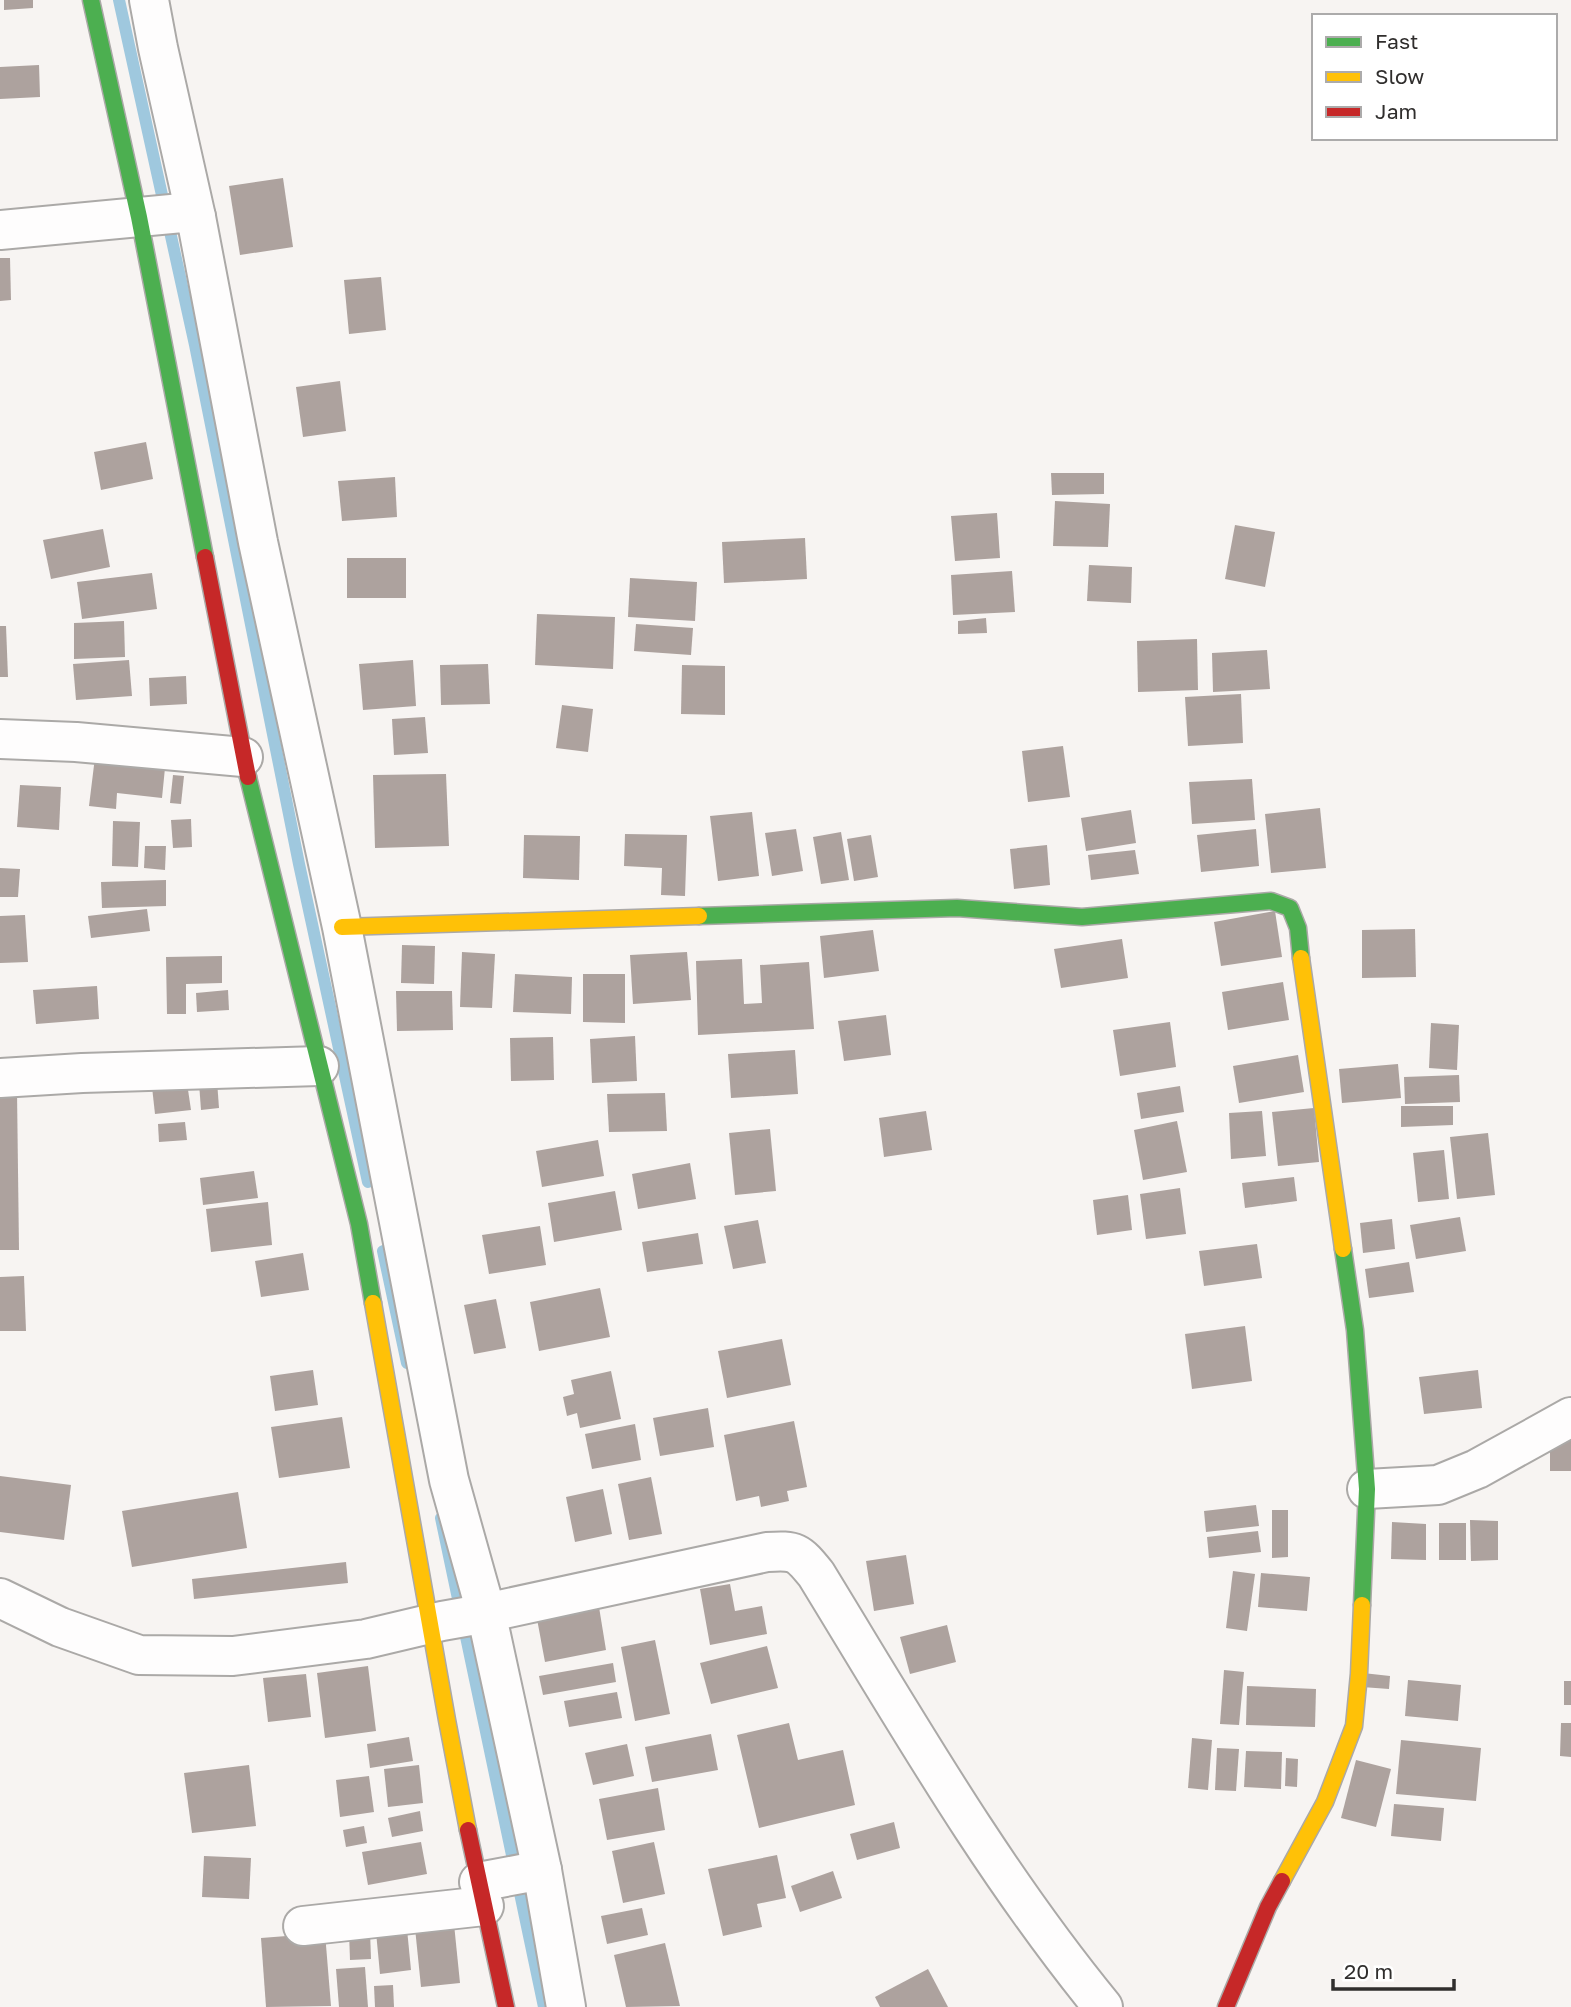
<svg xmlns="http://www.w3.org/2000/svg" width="1571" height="2007" viewBox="0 0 1571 2007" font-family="'Golos Text',sans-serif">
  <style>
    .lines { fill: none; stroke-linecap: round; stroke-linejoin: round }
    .stream { stroke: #9fc8de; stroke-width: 12 }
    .building { fill: #ada29e }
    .street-casing { stroke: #aba9a7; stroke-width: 42 }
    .fast-casing { stroke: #aba9a7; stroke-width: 19 }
    .slow-casing { stroke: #aba9a7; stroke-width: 19 }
    .jam-casing { stroke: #aba9a7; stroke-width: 19 }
    .street { stroke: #fefdfd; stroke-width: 38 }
    .fast { stroke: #4caf50; stroke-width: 16 }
    .slow { stroke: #ffc107; stroke-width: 16 }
    .jam { stroke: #c62828; stroke-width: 16 }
  </style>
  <rect width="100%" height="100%" fill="#f7f4f2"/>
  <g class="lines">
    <g class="stream">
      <path d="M119,0l76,345 104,519 69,318"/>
      <path d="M383,1251l24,112"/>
      <path d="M441,1518l103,489"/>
    </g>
  </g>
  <g class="building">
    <path d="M4,0h29v8l-29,2z"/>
    <path d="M39,65l1,32 -40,2v-32z"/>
    <path d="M283,178l10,69 -53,8 -11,-69z"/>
    <path d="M0,258h10l1,42 -11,1z"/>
    <path d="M381,277l5,53 -37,4 -5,-54z"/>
    <path d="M340,381l6,50 -43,6 -7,-50z"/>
    <path d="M146,442l7,37 -52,11 -7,-38z"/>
    <path d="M1051,473h53v21l-52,1z"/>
    <path d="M395,477l2,40 -55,4 -4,-40z"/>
    <path d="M1055,501l55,3 -2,43 -55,-1z"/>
    <path d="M997,513l3,45 -45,3 -4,-45z"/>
    <path d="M1235,525l40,7 -10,55 -40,-8z"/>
    <path d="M103,529l7,38 -59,12 -8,-39z"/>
    <path d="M805,538l2,41 -83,4 -2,-41z"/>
    <rect x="347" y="558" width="59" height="40"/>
    <path d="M1089,565l43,2 -1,36 -44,-2z"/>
    <path d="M1012,571l3,41 -62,3 -2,-40z"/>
    <path d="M152,573l5,36 -75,10 -5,-37z"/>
    <path d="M630,578l67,4 -2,39 -67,-4z"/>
    <path d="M537,614l78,3 -2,52 -78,-4z"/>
    <path d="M986,618l1,15 -29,1v-13z"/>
    <path d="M124,621l1,36 -51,2v-36z"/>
    <path d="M636,624l57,4 -2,27 -57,-4z"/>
    <path d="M0,626h6l2,51h-8z"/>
    <path d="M1197,639l1,51 -60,2 -1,-51z"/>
    <path d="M1267,650l3,39 -57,3 -1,-39z"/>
    <path d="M129,660l3,36 -56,4 -3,-36z"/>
    <path d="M413,660l3,46 -53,4 -4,-46z"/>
    <path d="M488,664l2,40 -49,1 -1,-40z"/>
    <path d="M682,665l43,1v49l-44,-1z"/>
    <path d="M186,676l1,28 -37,2 -1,-28z"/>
    <path d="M1241,694l2,49 -55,3 -3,-49z"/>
    <path d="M562,705l31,4 -5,43 -32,-4z"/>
    <path d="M425,717l3,36 -34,2 -2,-36z"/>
    <path d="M1063,746l7,51 -42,5 -6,-51z"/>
    <path d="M96,749l70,9 -4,40 -45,-5 -1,16 -27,-3z"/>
    <path d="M446,774l3,72 -74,2 -2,-73z"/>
    <path d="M173,775l11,1 -3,28 -11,-1z"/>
    <path d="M1252,779l3,41 -63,4 -3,-42z"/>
    <path d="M20,785l41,2 -2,43 -42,-3z"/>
    <path d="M1320,808l6,60 -55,5 -6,-59z"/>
    <path d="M1131,810l5,33 -50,8 -5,-33z"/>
    <path d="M752,812l7,64 -41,5 -8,-65z"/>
    <path d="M191,819l1,28 -19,1 -2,-28z"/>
    <path d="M113,821l27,1 -2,45 -26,-1z"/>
    <path d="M796,829l7,42 -31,5 -7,-43z"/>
    <path d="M1256,829l3,37 -58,6 -4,-37z"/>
    <path d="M841,832l8,48 -28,4 -8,-47z"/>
    <path d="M625,834l62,1 -2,61 -24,-1 1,-27 -38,-2z"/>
    <path d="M524,835l56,1 -1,44 -56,-2z"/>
    <path d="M871,835l7,42 -24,4 -7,-42z"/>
    <path d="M1047,845l3,40 -36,4 -4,-40z"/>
    <path d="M145,846h21l-1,24 -21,-2z"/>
    <path d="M1135,850l4,24 -48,6 -3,-25z"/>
    <path d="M0,868l20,1 -2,28h-18z"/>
    <path d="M166,880v26l-64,2 -1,-26z"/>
    <path d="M147,909l3,22 -59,7 -3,-22z"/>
    <path d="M1275,911l7,46 -61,9 -7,-44z"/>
    <path d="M25,915l3,47 -28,1v-47z"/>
    <path d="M1415,929l1,48 -54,1v-48z"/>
    <path d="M873,930l6,41 -55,7 -4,-42z"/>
    <path d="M1122,939l6,39 -67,10 -7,-39z"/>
    <path d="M402,945l33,1 -1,38 -33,-1z"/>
    <path d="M462,952l33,2 -3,54 -32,-1z"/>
    <path d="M687,952l4,48 -58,4 -3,-49z"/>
    <path d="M222,956v27l-36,1v30h-19l-1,-57z"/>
    <path d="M742,959l2,45 18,-1 -2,-38 49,-3 5,67 -116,6 -2,-74z"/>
    <path d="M515,974l57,3 -1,37 -58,-2z"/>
    <path d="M583,974h42v49l-42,-1z"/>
    <path d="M1283,982l6,38 -61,10 -6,-38z"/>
    <path d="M97,986l2,33 -63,5 -3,-34z"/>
    <path d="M228,990l1,20 -32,2 -1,-19z"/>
    <path d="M396,991h56l1,39 -56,1z"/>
    <path d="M886,1015l5,40 -47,6 -6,-40z"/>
    <path d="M1170,1022l6,45 -56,9 -7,-46z"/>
    <path d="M1431,1023l28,2 -2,45 -28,-2z"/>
    <path d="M635,1036l2,45 -45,2 -2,-44z"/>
    <path d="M553,1037l1,43 -43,1 -1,-43z"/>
    <path d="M795,1050l3,44 -67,4 -3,-44z"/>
    <path d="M1298,1055l6,37 -65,11 -6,-37z"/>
    <path d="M1398,1064l3,34 -59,5 -3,-34z"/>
    <path d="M1459,1075l1,27 -55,2 -1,-27z"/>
    <path d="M217,1081l2,27 -18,2 -2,-27z"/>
    <path d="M187,1083l4,27 -36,4 -3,-27z"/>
    <path d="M1180,1086l4,26 -43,7 -4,-26z"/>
    <path d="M0,1091h17l2,159h-19z"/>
    <path d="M665,1093l2,38 -58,1 -2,-38z"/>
    <path d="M1401,1106h52v19l-52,2z"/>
    <path d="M1314,1108l5,54 -41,4 -6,-54z"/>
    <path d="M926,1111l6,39 -48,7 -5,-39z"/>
    <path d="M1262,1111l4,45 -35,3 -2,-46z"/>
    <path d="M1177,1121l10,51 -44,8 -9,-50z"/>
    <path d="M185,1122l2,18 -28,2 -1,-18z"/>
    <path d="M770,1129l6,62 -41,4 -6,-62z"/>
    <path d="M1488,1133l7,62 -38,4 -7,-62z"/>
    <path d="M598,1140l6,36 -62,11 -6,-36z"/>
    <path d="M1444,1150l5,49 -31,3 -5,-49z"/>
    <path d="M690,1163l6,36 -58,10 -6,-35z"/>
    <path d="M254,1171l4,27 -55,7 -3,-27z"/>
    <path d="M1294,1177l3,24 -52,7 -3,-25z"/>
    <path d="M1180,1188l6,46 -40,5 -6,-45z"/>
    <path d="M615,1191l7,39 -68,12 -6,-39z"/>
    <path d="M1128,1195l4,35 -35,5 -4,-35z"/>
    <path d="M268,1202l4,43 -61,7 -5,-43z"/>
    <path d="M1460,1217l6,34 -50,8 -6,-34z"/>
    <path d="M1392,1219l3,30 -32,4 -3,-30z"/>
    <path d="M758,1220l8,43 -33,6 -9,-43z"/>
    <path d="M540,1226l6,39 -57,9 -7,-39z"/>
    <path d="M698,1233l5,31 -56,8 -5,-30z"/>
    <path d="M1257,1244l5,34 -58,8 -5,-35z"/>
    <path d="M303,1253l6,37 -48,7 -6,-36z"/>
    <path d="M1409,1262l5,30 -45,6 -4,-29z"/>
    <path d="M24,1276l2,55h-26v-54z"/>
    <path d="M600,1288l10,49 -71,14 -9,-49z"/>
    <path d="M496,1299l10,49 -32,6 -10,-49z"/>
    <path d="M1245,1326l7,55 -60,8 -7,-55z"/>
    <path d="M782,1339l9,46 -64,13 -9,-47z"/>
    <path d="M313,1370l5,35 -43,6 -5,-35z"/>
    <path d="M1478,1370l4,38 -58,6 -5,-37z"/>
    <path d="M611,1371l10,48 -41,9 -3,-15 -10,3 -4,-19 11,-3 -3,-14z"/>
    <path d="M708,1408l6,39 -54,9 -7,-38z"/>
    <path d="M342,1417l8,51 -71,10 -8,-51z"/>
    <path d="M794,1421l13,66 -20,4 2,10 -28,6 -2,-11 -23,5 -12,-66z"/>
    <path d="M635,1424l6,36 -49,9 -7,-35z"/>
    <rect x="1550" y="1441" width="21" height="30"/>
    <path d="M0,1476l71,9 -7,55 -64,-8z"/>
    <path d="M651,1477l11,57 -33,6 -11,-56z"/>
    <path d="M603,1489l9,45 -37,8 -9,-45z"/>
    <path d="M238,1492l9,56 -115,19 -10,-56z"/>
    <path d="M1256,1505l3,21 -53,6 -2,-21z"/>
    <path d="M1272,1510h16v47l-16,1z"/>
    <path d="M1470,1520l28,1v39l-27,1z"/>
    <path d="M1392,1522l34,2v36l-35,-1z"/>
    <rect x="1439" y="1523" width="27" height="37"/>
    <path d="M1258,1531l3,21 -52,6 -2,-21z"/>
    <path d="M906,1555l8,49 -40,7 -8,-50z"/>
    <path d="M346,1562l2,21 -154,16 -2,-20z"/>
    <path d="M1233,1571l22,3 -8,57 -21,-3z"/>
    <path d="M1261,1573l49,4 -3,34 -49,-4z"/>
    <path d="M730,1584l5,27 27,-5 5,28 -57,11 -10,-56z"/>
    <path d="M599,1607l7,43 -61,12 -8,-43z"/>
    <path d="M947,1625l9,37 -46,12 -10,-37z"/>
    <path d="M655,1640l15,74 -35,7 -14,-74z"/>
    <path d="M767,1646l11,42 -67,16 -11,-41z"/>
    <path d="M613,1663l3,19 -73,13 -4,-19z"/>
    <path d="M368,1666l8,65 -51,7 -8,-65z"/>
    <path d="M1224,1670l20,2 -5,53 -19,-1z"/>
    <path d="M1363,1673l27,3 -1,13 -27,-2z"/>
    <path d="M306,1674l5,43 -43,5 -5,-44z"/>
    <path d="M1408,1680l53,5 -3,36 -53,-5z"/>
    <rect x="1564" y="1681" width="7" height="24"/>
    <path d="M1247,1686l69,3 -1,38 -69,-2z"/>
    <path d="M617,1692l5,26 -53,9 -5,-26z"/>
    <path d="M789,1723l9,37 45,-10 12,55 -96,23 -22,-93z"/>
    <path d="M1561,1723h10v34l-11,-1z"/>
    <path d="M711,1734l7,36 -66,12 -7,-35z"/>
    <path d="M409,1737l4,24 -43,7 -3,-24z"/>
    <path d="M1192,1738l20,2 -4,50 -20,-2z"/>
    <path d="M1401,1740l80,8 -5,53 -80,-7z"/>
    <path d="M627,1744l7,32 -41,9 -8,-32z"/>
    <path d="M1217,1748l22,1 -3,42 -21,-1z"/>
    <path d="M1246,1751l36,1 -1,37 -37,-2z"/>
    <path d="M1286,1758l12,1 -1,28 -12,-1z"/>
    <path d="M1356,1760l35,9 -15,58 -35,-9z"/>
    <path d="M249,1765l7,61 -64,7 -8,-60z"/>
    <path d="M419,1765l4,38 -35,4 -4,-38z"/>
    <path d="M369,1776l5,36 -34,5 -4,-37z"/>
    <path d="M658,1788l7,42 -58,10 -8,-41z"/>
    <path d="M1394,1804l50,4 -3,33 -50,-5z"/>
    <path d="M420,1811l3,20 -31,6 -4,-19z"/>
    <path d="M894,1822l6,26 -43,12 -7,-26z"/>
    <path d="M364,1826l3,17 -21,4 -3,-17z"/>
    <path d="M421,1842l6,32 -59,11 -6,-33z"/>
    <path d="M654,1842l11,52 -42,9 -11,-52z"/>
    <path d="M777,1855l9,43 -29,6 5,23 -39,9 -15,-67z"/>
    <path d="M204,1856l47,2 -2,41 -47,-2z"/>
    <path d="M833,1871l9,27 -42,14 -9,-26z"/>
    <path d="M642,1908l6,27 -41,9 -6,-28z"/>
    <path d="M454,1924l6,59 -39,4 -6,-59z"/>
    <path d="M407,1929l4,41 -31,4 -4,-42z"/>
    <path d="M370,1931l1,28 -21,1 -1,-28z"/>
    <path d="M325,1933l6,73 -65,1 -5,-69z"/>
    <path d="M665,1943l15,63 -54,1 -12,-52z"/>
    <path d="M365,1967l3,40h-29l-3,-38z"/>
    <path d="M928,1969l20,38h-68l-5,-10z"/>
    <path d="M393,1985l1,22h-19l-1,-21z"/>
  </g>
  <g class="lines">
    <defs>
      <g id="street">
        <path d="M149,0l9,48 38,169 62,325 84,385 107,553 37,132 56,258 24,137"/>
        <path d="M0,230l182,-17 14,4"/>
        <path d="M0,739l76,3 167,15"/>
        <path d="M0,1078l82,-5 237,-7"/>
        <path d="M1367,1489l71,-4 39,-16 94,-52"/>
        <path d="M0,1598l60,29 79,28 94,1 133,-17 76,-18 34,-6 291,-63c29,-2 31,0 49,22 90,147 177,299 287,433"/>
        <path d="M479,1882l63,-12"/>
        <path d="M303,1926l181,-20"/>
      </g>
      <g id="fast">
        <path d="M91,0l48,217 66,340"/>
        <path d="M248,777l111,447 14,79"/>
        <path d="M699,916l258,-8 125,9 189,-16 19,7 8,20 3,30"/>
        <path d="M1343,1249l12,81 12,159 -5,116"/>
      </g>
      <g id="slow">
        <path d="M342,927l357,-11"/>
        <path d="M1301,958l42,291"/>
        <path d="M373,1303l74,417 21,110"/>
        <path d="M1282,1881l43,-79 29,-76 5,-52 3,-69"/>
      </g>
      <g id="jam">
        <path d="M205,557l43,220"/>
        <path d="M468,1830l38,177"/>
        <path d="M1226,2007l42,-100 14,-26"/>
      </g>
    </defs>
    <use href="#street" class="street-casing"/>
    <use href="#fast" class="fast-casing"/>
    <use href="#slow" class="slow-casing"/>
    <use href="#jam" class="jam-casing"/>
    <use href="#street" class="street"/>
    <use href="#fast" class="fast"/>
    <use href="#slow" class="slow"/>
    <use href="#jam" class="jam"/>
  </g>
  <rect x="1312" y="14" width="245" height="126" fill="#ffffff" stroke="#acabab" stroke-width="2"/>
  <rect x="1326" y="37" width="35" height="10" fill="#4caf50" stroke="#acabab" stroke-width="2"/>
  <text x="1375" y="49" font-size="21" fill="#302e2d">Fast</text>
  <rect x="1326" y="72" width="35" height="10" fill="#ffc107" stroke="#acabab" stroke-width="2"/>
  <text x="1375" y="84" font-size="21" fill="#302e2d">Slow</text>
  <rect x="1326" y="107" width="35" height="10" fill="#c62828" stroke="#acabab" stroke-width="2"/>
  <text x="1375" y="119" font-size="21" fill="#302e2d">Jam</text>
  <path d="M1333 1979v10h121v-10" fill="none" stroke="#302e2d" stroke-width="3.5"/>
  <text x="1344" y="1979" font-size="21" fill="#302e2d" stroke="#ffffff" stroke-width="5" paint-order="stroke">20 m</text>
</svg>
